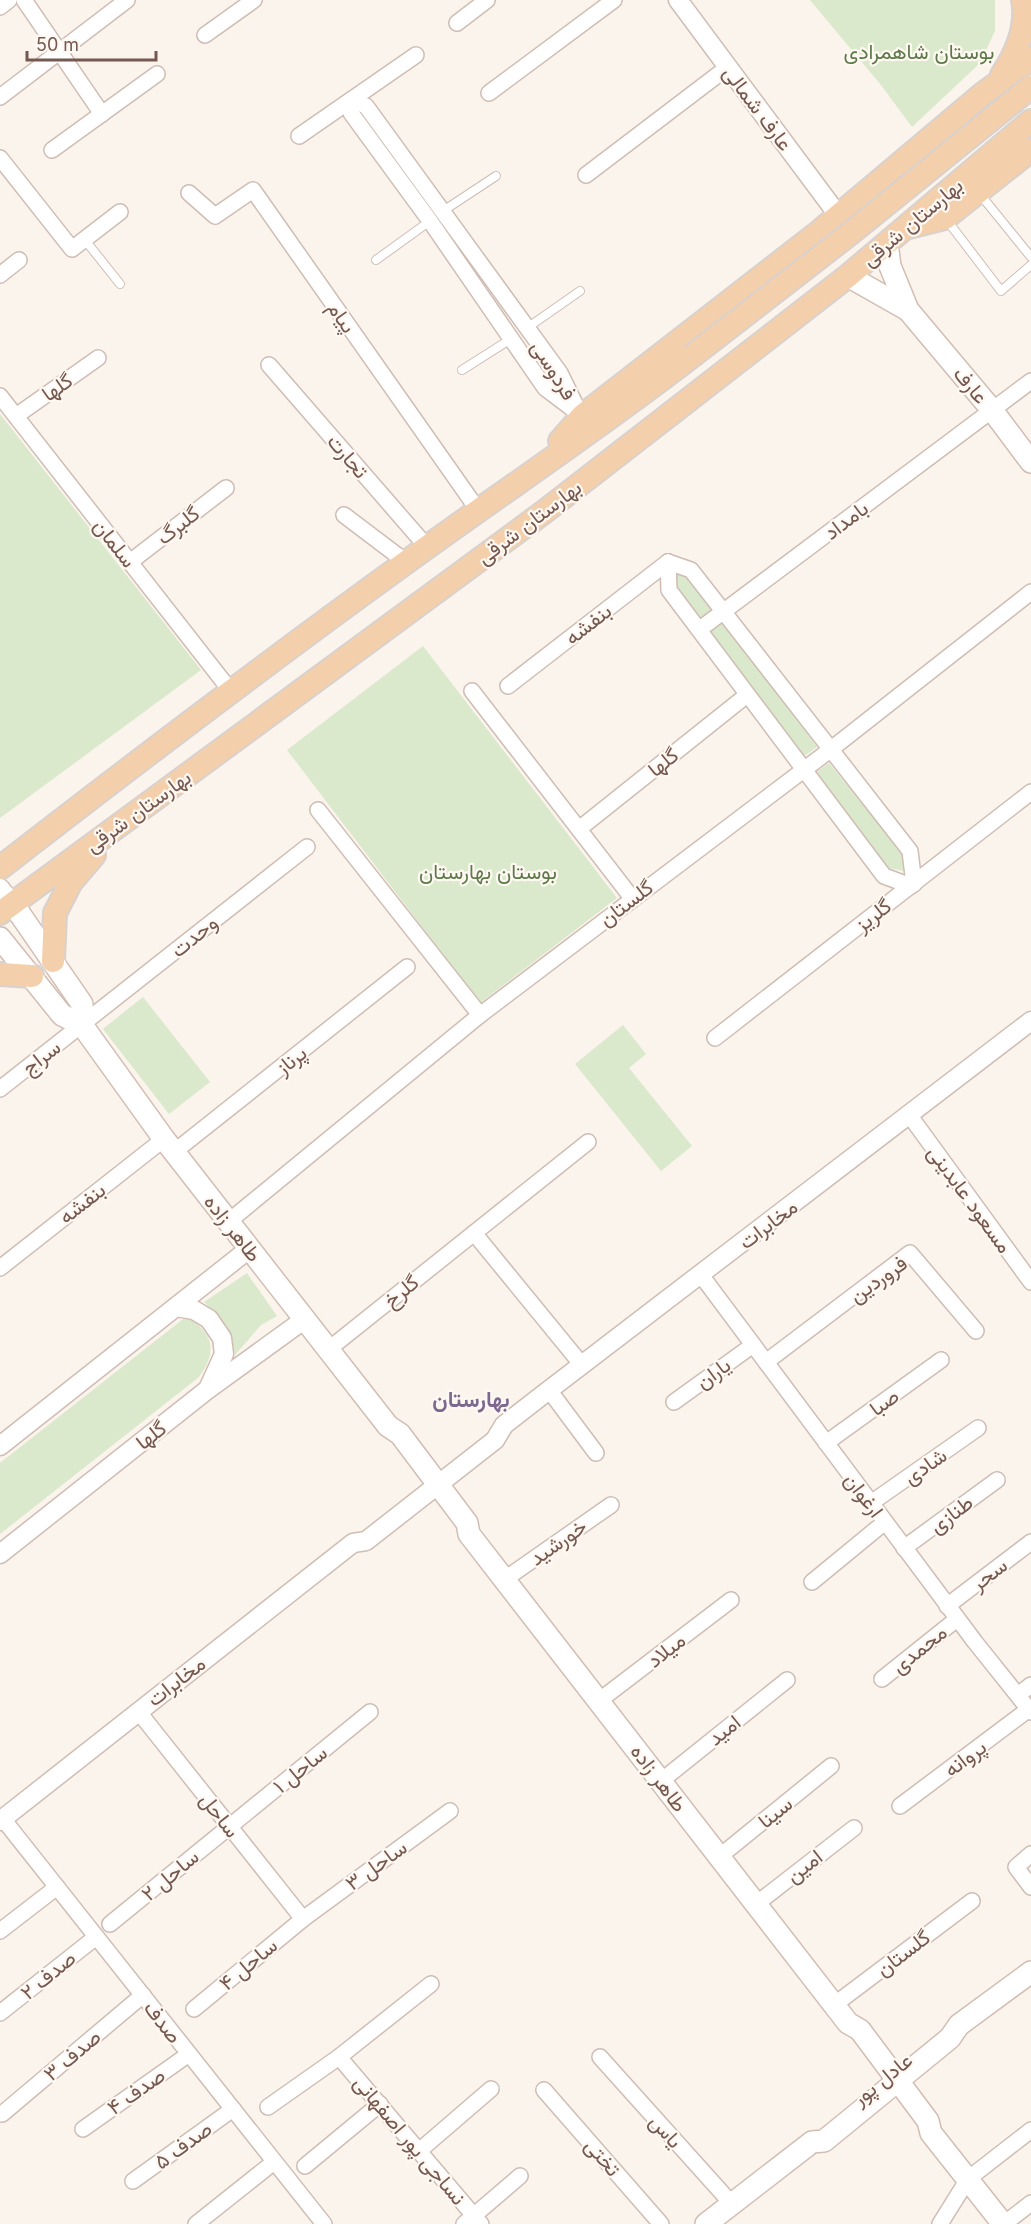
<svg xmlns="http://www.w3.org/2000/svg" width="1031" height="2224" viewBox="0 0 1031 2224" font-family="Inter,Vazirmatn,sans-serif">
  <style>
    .green { fill: #dae8cb }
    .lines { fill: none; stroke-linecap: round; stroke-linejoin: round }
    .service-casing { stroke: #cfbdb4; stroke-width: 10 }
    .minor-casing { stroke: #cfbdb4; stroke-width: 18 }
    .tertiary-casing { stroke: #cfbdb4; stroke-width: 21 }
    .secondary-casing { stroke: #d2bdb2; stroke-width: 24 }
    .primary-casing { stroke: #d8d1ce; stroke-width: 26 }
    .service { stroke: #fff; stroke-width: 8 }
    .minor { stroke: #fff; stroke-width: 15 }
    .tertiary { stroke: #fff; stroke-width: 18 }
    .secondary { stroke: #fff; stroke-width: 21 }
    .primary { stroke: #f3d0ab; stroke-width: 22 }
    .primary-bridge-casing { stroke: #d8d1ce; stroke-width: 26; stroke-linecap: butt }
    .primary-bridge { stroke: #f3d0ab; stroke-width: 22 }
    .labels { text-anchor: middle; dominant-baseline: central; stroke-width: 4.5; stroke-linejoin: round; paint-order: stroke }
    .park-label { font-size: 21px; fill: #5d7949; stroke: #fef8f2 }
    .street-label { font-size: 21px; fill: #755950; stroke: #fef8f2 }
    .neighbourhood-label { font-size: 22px; font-weight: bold; fill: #7e6890; stroke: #fef8f2 }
  </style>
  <rect width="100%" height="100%" fill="#fbf4ec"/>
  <g class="green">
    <path d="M810,0h185v31l-15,32 -68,64 -31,-42z"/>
    <path d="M0,414l201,256 -201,148z"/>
    <path d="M675,573l13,3 26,33 -14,11 -25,-33z"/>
    <path d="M723,622l94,125 -14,10 -94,-125z"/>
    <path d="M423,646l194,252 -137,105 -193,-253z"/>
    <path d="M829,763l74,91 1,17 -15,-3 -74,-95z"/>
    <path d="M143,997l67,85 -41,32 -66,-85z"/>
    <path d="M623,1025l23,29 -17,14 63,78 -31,25 -86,-107z"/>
    <path d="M247,1273l30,43 -16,9 -26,30c-4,-27 -12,-35 -31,-53z"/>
    <path d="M187,1316c26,18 31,34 12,61l-199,157v-71z"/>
  </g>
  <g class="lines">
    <defs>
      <g id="service">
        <path d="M979,193l52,64"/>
        <path d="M443,211l53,-35"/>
        <path d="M946,219l55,72 30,-26"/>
        <path d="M85,240l35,44"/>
        <path d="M376,260l54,-39"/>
        <path d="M527,328l53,-37"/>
        <path d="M462,370l49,-31"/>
      </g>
      <g id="minor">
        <path d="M24,0l78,114"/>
        <path d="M0,7l9,-7"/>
        <path d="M457,23l30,-23"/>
        <path d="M205,35l49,-35"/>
        <path d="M489,93l125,-93"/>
        <path d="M0,97l127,-97"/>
        <path d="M351,100v13l79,108 115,167 37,28"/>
        <path d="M351,100l15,6 194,267 20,41"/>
        <path d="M299,136l117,-81"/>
        <path d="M52,150l105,-76"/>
        <path d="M0,158l72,91 48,-37"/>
        <path d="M586,175l142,-108"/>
        <path d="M189,193l26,23 38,-26 225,320"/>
        <path d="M0,275l19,-15"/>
        <path d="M269,365l158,182"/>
        <path d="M0,396l230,294"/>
        <path d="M16,416l82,-58"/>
        <path d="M344,515l62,47"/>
        <path d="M130,562l96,-74"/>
        <path d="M668,562l1,28 215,286 27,10"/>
        <path d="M668,562l23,8 219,281 4,33"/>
        <path d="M700,629l331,-248"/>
        <path d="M508,686l160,-124"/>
        <path d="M472,691l160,207"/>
        <path d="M318,810l162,205"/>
        <path d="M579,829l168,-134"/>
        <path d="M715,1038l316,-246"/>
        <path d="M0,1089l307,-242"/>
        <path d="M910,1116l121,166"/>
        <path d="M174,1152l233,-185"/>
        <path d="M228,1222l252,-207 350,-265 201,-158"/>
        <path d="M474,1233l108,132"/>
        <path d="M0,1268l164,-129"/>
        <path d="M701,1275l274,367 56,70"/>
        <path d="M329,1349l259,-207"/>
        <path d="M766,1362l144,-109 66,78"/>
        <path d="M549,1390l47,63"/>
        <path d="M674,1402l79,-57"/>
        <path d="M826,1443l115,-83"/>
        <path d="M871,1503l107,-75"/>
        <path d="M904,1548l93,-68"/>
        <path d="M505,1579l106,-74"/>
        <path d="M812,1582l73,-60"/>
        <path d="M947,1606l84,-64"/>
        <path d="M882,1679l75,-60"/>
        <path d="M1018,1695l13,-10"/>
        <path d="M600,1700l131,-100"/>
        <path d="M138,1711l165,208"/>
        <path d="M661,1781l126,-101"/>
        <path d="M900,1806l129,-97"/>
        <path d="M3,1819l321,405"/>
        <path d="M1031,1854l-15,13 15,20"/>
        <path d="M719,1857l112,-91"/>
        <path d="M755,1905l99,-77"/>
        <path d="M110,1924l260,-212"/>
        <path d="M0,1931l57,-44"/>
        <path d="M834,2005l138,-104"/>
        <path d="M194,2009l109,-90 147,-108"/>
        <path d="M0,2013l96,-76"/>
        <path d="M339,2057l142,167"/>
        <path d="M600,2057l132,147"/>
        <path d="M544,2090l117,134"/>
        <path d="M268,2107l71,-50 92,-73"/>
        <path d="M2,2114l141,-119"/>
        <path d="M83,2129l106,-75"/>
        <path d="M419,2151l72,-62"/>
        <path d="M305,2166l75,-62"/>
        <path d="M133,2181l100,-72"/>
        <path d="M196,2224l78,-62"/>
        <path d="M464,2224l56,-48"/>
        <path d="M940,2224l28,-45 63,-49"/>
        <path d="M1004,2224l27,-21"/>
      </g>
      <g id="tertiary">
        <path d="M678,0l160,215"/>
        <path d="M0,888l13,16"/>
        <path d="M176,1307l18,3 15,9 13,19 2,16 -16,35"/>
        <path d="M0,1446l249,-197"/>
        <path d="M0,1554l207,-164 98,-71"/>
        <path d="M0,1821l353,-278 13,-2 129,-101 9,-15 45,-35 482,-369"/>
      </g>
      <g id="secondary">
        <path d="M887,243l3,23 18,44 84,100 39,52"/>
        <path d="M848,276l60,34"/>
        <path d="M13,904l69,100v21"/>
        <path d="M0,938l62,77 20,10 82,114 224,287 12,8 67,89 2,11 379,489 12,7 68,91 3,12 72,91"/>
        <path d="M706,2224l106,-82 12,-1 126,-103 9,-13 72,-53"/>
      </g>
      <g id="primary">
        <path d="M1002,75c14,-21 26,-48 21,-75"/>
        <path d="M909,227l36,-9 86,-68"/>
        <path d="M560,441l22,-25 237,-184 165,-139 47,-34"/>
        <path d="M0,868c134,-104 268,-206 405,-305 96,-70 194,-135 287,-207"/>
        <path d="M0,913l544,-401 304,-236 183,-155"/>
        <path d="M53,961l2,-48 16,-31 23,-27"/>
        <path d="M0,974l32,2"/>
      </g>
    </defs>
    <use href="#service" class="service-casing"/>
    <use href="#minor" class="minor-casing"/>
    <use href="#tertiary" class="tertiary-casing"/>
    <use href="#secondary" class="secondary-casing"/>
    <use href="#primary" class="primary-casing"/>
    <use href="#service" class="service"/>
    <use href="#minor" class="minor"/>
    <use href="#tertiary" class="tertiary"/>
    <use href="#secondary" class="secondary"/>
    <use href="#primary" class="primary"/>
    <defs>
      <path id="primary-bridge" d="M692,356l160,-124 179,-145"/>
    </defs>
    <use href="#primary-bridge" class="primary-bridge-casing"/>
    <use href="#primary-bridge" class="primary-bridge"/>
  </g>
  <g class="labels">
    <g class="park-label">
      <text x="919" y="51">بوستان شاهمرادی</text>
      <text x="488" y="871">بوستان بهارستان</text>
    </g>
    <g class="street-label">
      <text transform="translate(758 108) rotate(53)">عارف شمالی</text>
      <text transform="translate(912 222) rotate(-40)">بهارستان شرقی</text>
      <text transform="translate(342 317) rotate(55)">پیام</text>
      <text transform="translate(554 370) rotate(58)">فردوسی</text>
      <text transform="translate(971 385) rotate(50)">عارف</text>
      <text transform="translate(57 387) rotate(-35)">گلها</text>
      <text transform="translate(348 456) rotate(49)">تجارت</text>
      <text transform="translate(846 520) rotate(-37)">بامداد</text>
      <text transform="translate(529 522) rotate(-37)">بهارستان شرقی</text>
      <text transform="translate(178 525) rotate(-38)">گلبرگ</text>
      <text transform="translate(115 543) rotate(52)">سلمان</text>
      <text transform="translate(588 624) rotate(-38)">بنفشه</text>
      <text transform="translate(663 762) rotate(-39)">گلها</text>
      <text transform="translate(138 811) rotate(-36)">بهارستان شرقی</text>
      <text transform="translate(626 903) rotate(-37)">گلستان</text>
      <text transform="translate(873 915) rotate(-38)">گلریز</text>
      <text transform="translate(194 936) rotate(-39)">وحدت</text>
      <text transform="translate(41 1057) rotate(-38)">سراج</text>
      <text transform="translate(291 1060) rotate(-39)">پرناز</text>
      <text transform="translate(970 1199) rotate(54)">مسعود عابدینی</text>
      <text transform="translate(82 1203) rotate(-38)">بنفشه</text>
      <text transform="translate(768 1224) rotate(-37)">مخابرات</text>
      <text transform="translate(233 1228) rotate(52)">طاهر زاده</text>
      <text transform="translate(878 1279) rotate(-35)">فروردین</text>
      <text transform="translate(401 1291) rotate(-39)">گلرخ</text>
      <text transform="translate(713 1373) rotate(-36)">یاران</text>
      <text transform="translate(884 1402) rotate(-36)">صبا</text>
      <text transform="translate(151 1435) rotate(-38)">گلها</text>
      <text transform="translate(925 1466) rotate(-35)">شادی</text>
      <text transform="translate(864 1495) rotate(53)">ارغوان</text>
      <text transform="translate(951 1514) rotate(-37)">طنازی</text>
      <text transform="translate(558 1542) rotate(-35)">خورشید</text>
      <text transform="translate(989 1574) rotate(-37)">سحر</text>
      <text transform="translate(919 1649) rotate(-39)">محمدی</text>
      <text transform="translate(666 1650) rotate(-38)">میلاد</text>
      <text transform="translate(176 1681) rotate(-38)">مخابرات</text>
      <text transform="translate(724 1730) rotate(-39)">امید</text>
      <text transform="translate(965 1758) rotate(-37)">پروانه</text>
      <text transform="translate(300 1769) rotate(-39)">ساحل ۱</text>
      <text transform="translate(659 1778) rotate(53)">طاهر زاده</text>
      <text transform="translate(775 1812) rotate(-39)">سینا</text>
      <text transform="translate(220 1815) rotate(52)">ساحل</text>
      <text transform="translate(376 1865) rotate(-36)">ساحل ۳</text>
      <text transform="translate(804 1866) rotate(-38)">امین</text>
      <text transform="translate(170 1875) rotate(-40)">ساحل ۲</text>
      <text transform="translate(903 1953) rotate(-37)">گلستان</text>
      <text transform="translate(248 1964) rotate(-40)">ساحل ۴</text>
      <text transform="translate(48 1975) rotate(-39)">صدف ۲</text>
      <text transform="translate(163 2022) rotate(52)">صدف</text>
      <text transform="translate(72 2055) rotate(-40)">صدف ۳</text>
      <text transform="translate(882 2079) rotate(-39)">عادل پور</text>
      <text transform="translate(136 2091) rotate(-35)">صدف ۴</text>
      <text transform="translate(666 2131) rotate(48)">یاس</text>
      <text transform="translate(410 2140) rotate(50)">نساجی پور اصفهانی</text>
      <text transform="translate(183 2145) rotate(-36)">صدف ۵</text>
      <text transform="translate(603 2157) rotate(49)">تختی</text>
    </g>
    <g class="neighbourhood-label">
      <text x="471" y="1399">بهارستان</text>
    </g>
  </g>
  <path d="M27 51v9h129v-9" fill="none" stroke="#755950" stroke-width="3"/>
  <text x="36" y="51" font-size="18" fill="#755950" stroke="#fef8f2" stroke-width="4.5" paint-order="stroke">50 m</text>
</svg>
